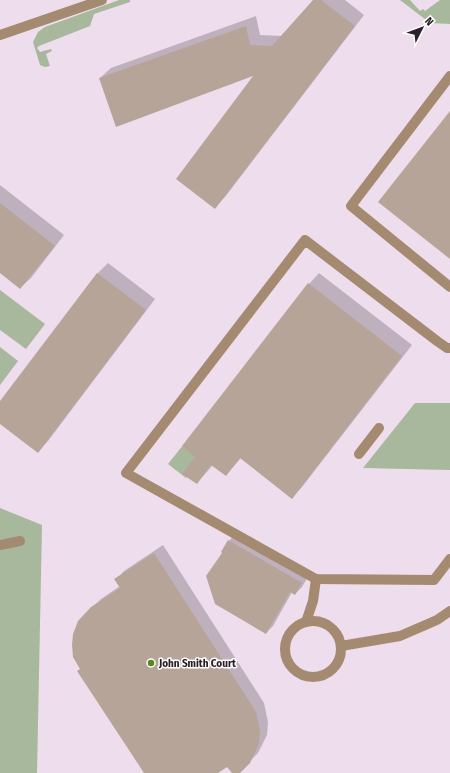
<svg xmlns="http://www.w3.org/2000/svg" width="450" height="773" viewBox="0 0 450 773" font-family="'Fira Sans Condensed',sans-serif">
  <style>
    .green { fill: #a8b89d }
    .shadow { fill: #0003 }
    .building { fill: #b7a499 }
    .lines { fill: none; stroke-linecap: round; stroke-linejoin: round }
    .minor { stroke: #a58a72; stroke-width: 10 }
    .poi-dot { fill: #56881e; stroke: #fff; stroke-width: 1.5 }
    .labels { text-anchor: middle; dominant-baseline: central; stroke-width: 3; stroke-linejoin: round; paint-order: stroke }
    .poi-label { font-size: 11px; font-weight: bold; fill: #282127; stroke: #fff; text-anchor: start }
  </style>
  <rect width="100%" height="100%" fill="#eeddec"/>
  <g class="green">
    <path d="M119,0h11v2l-36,12 -4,12 -51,20 -2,2 3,4 11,-3 1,2 -6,3 4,12 -5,1 -5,-2 -7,-23 5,-10 7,-5z"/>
    <path d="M400,0h10l10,11 3,-2 2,2 15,-11h10v24l-20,-1z"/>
    <path d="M0,290l45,34 -19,25 -26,-19z"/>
    <path d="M0,347l18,14 -18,24z"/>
    <path d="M415,403h35v67l-87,-2z"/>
    <path d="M184,444l18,14 -16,20 -18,-14z"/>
    <path d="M0,508l42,17 -5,248h-37z"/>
  </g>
  <g class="shadow">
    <path d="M314,0h31l19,15 -139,182 -10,10 41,-133 -156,4 11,-10 145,-52 4,19 22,1z"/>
    <path d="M0,185l64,50 -33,43 -11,10 -20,-16z"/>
    <path d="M108,263l47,36 -107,142 -10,11 -38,-29v-20l97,-129z"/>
    <path d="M319,273l93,72 -110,142 -10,11 -51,-40 -15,17 -13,-10 -16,18 -1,-26 -12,-11 125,-162z"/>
    <path d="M236,533l73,42 -7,12 -7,7 -3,-2 -19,34 -7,7 -43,-80 6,-12z"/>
    <path d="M163,545l101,158 4,19 -1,13 -9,18 -20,20h-5l-6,-8 -11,8h-71l-64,-104 11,-61 9,-9 19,-13 -4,-6 8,-9z"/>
  </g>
  <g class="building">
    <path d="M313,0h8l34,26 -140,183 -39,-30 77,-103 -137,51 -17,-49 147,-52 4,19 22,1z"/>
    <path d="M450,111v148l-72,-57z"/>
    <path d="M0,203l55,43 -35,43 -20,-16z"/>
    <path d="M97,273l49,37 -108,143 -38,-29v-23z"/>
    <path d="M308,283l94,73 -110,143 -52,-41 -14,18 -15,-11 -14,19 -15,-10 13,-17 -13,-11z"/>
    <path d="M228,540l74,43 -7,12 -5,-3 -24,42 -51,-30 -9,-28 16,-23 -1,-1z"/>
    <path d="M154,553l102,159 4,19 -1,13 -9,19 -10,10h-8l-5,-6 -9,6h-74l-67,-102 3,-2 -7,-12 -1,-12 1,-11 5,-13 13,-14 29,-19 -6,-9z"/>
  </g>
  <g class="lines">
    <g class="minor">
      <path d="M0,35l102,-35"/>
      <path d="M450,76l-99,130 99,81"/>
      <path d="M450,348h-3l-10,-7 -132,-101 -179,233 190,106 118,1 16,-21"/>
      <path d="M359,454l20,-26"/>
      <path d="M0,545l20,-4"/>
      <circle cx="313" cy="649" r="28"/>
      <path d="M306,622l7,-21 3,-22"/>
      <path d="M341,646l59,-10 37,-16 13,-9"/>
    </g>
  </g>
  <circle class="poi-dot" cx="151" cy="663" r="4"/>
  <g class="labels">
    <g class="poi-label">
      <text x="159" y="663">John Smith Court</text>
    </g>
  </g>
  <g transform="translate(422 28) rotate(48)" stroke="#ffffff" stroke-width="3" paint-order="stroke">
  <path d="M0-3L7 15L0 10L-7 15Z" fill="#282127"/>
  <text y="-6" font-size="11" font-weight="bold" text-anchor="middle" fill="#282127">N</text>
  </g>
</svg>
